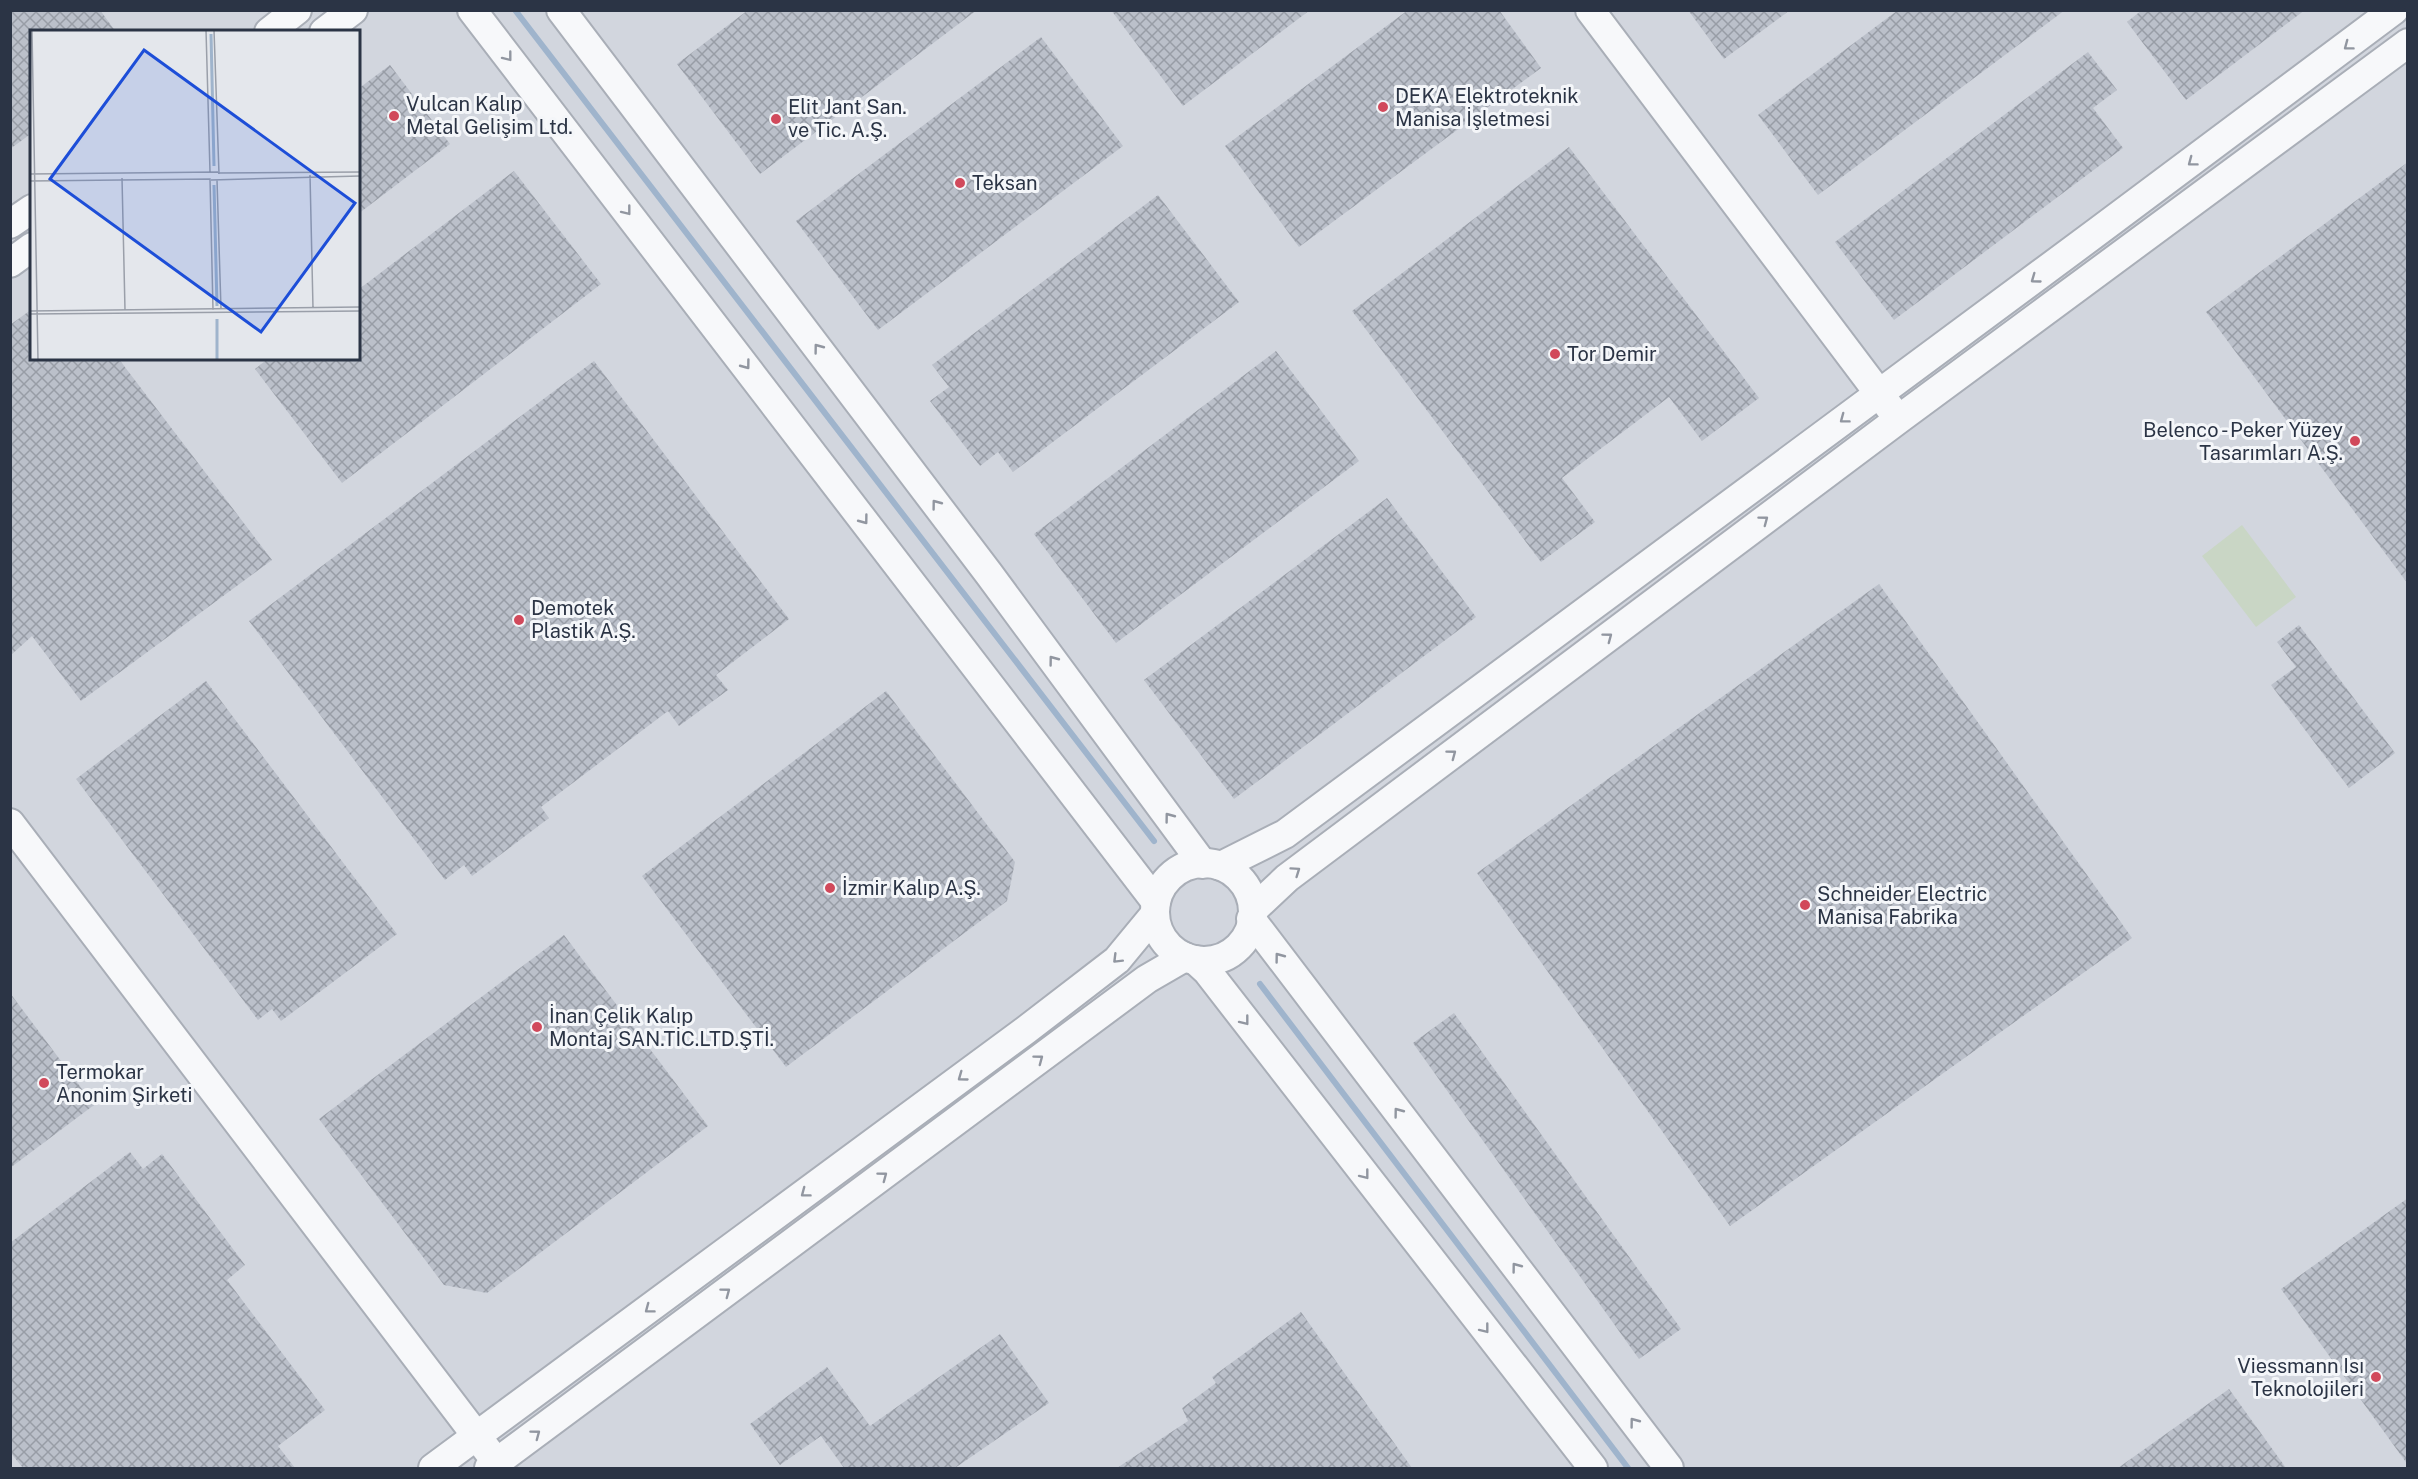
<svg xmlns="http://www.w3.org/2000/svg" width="2418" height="1479" viewBox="0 0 2418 1479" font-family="'Public Sans',sans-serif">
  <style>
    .built { fill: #d2d6de; fill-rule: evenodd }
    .garden { fill: #c9d6c5 }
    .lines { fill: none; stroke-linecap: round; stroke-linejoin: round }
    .stream { stroke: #9fb4cc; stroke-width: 6 }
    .building { fill: url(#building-cross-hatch) }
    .tertiary-casing { stroke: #a9aeb7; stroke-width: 32 }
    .tertiary { stroke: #f7f8fa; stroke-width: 28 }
    .oneway { stroke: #9196a0 }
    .poi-dot { fill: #d1495b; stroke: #f4f6f9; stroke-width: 2 }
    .labels { text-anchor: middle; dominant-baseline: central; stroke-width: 6; stroke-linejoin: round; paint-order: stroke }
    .poi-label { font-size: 20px; fill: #2b3445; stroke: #f4f6f9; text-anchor: start }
    .inset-river { fill: none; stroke: #9fb4cc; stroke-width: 3 }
    .inset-road { fill: none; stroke: #9a9fa9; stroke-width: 1.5 }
    .view { fill: #1d4ed8; fill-opacity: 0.15; stroke: #1d4ed8; stroke-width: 3 }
    .inset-edge { fill: none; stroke: #2b3445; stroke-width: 3 }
  </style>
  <defs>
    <pattern id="building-cross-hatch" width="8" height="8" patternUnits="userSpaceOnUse" patternTransform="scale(1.5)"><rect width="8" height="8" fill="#bbc0ca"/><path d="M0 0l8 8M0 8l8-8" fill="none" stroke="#989da6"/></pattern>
  </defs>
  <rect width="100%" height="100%" fill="#e4e7ec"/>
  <path class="built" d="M11,11h2396v1457h-2396zM32,32h326v326h-326z"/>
  <path class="garden" d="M2242,525l54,72 -40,30 -54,-71z"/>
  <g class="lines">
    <g class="stream">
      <path d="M515,10l639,831"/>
      <path d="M1260,984l368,484"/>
    </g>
  </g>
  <g class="building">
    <path d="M10,10h90l16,22h-84v101l-22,16z"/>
    <path d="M748,10h229l-217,164 -83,-110z"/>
    <path d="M1111,10h199l-127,96z"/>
    <path d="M1408,10h91l42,58 -242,179 -74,-101z"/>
    <path d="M1688,10h102l-66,49z"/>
    <path d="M1898,10h167l-247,185 -60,-80z"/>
    <path d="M2142,10h163l-119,90 -59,-78z"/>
    <path d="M1041,37l82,109 -245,184 -82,-109z"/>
    <path d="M2088,52l29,38 -24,18 30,40 -229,172 -59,-78z"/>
    <path d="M390,65l60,79 -92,70v-125z"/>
    <path d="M1569,147l190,251 -57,43 -33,-44 -107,81 33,44 -54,40 -189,-251z"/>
    <path d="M2408,162v422l-202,-272z"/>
    <path d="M514,171l87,113 -259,199 -87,-114 14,-11h89v-68z"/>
    <path d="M1158,195l81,107 -226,170 -15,-20 -18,14 -50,-65 19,-14 -17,-22z"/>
    <path d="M32,309v49h86l154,202 -191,141 -49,-65 -22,20v-331z"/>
    <path d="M1276,351l83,110 -243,182 -82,-109z"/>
    <path d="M594,361l195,258 -73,56 12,15 -49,36 -11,-15 -127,96 8,11 -77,58 -8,-11 -19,15 -196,-259z"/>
    <path d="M1387,498l89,119 -242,182 -90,-119z"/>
    <path d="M1879,584l253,354 -402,288 -253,-353z"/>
    <path d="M2299,625l96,128 -46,35 -78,-103 25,-18 -19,-25z"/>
    <path d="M206,681l191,253 -116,87 -9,-12 -14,11 -182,-241z"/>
    <path d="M886,691l129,171 -8,39 -221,166 -144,-191z"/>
    <path d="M564,935l144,191 -221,167 -43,-8 -125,-166z"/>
    <path d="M10,993l84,112 -84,63z"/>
    <path d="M1454,1013l227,316 -42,30 -226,-316z"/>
    <path d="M130,1152l13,17 19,-15 83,111 -18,15 98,130 -47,36 17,22h-272l-13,-16v-209z"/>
    <path d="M2408,1198v267l-127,-176z"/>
    <path d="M1301,1312l111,156h-295l71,-47 -6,-13 34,-25 -4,-6z"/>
    <path d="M1000,1334l49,69 -94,65h-111l-23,-32 -41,29 -30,-41 77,-57 43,59z"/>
    <path d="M2229,1389l57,79h-168z"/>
  </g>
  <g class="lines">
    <defs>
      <g id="tertiary">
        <path d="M472,10l684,892"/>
        <path d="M561,10l428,564 214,290"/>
        <path d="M1590,10l300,398"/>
        <path d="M269,32l28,-22"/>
        <path d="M324,32l29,-22"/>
        <path d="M10,224l22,-15"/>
        <path d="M10,263l22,-16"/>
        <path d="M10,823l478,628"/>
        <circle cx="1204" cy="912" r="49"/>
        <path d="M1221,866l64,-32c369,-275 741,-547 1109,-824"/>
        <path d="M1253,910l34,-32 612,-459 509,-376"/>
        <path d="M1251,919l418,549"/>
        <path d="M1195,960l12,11 386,497"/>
        <path d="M433,1468l593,-438 91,-70 38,-46"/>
        <path d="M489,1468l658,-489 38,-22"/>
      </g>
    </defs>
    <use href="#tertiary" class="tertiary-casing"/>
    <use href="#tertiary" class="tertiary"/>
  </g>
  <defs><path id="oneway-chevron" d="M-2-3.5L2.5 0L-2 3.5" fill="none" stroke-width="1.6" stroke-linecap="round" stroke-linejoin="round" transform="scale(1.5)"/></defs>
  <g class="oneway">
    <use href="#oneway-chevron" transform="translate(2348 46) rotate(143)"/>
    <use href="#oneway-chevron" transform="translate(508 57) rotate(52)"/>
    <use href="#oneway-chevron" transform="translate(2192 162) rotate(143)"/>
    <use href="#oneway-chevron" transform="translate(627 211) rotate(52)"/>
    <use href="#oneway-chevron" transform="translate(2035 279) rotate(144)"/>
    <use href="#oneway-chevron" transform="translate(818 348) rotate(-127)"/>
    <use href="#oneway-chevron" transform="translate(746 365) rotate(53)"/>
    <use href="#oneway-chevron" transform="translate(1844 419) rotate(143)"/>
    <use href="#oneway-chevron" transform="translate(936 504) rotate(-127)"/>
    <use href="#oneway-chevron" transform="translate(864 520) rotate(53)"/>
    <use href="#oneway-chevron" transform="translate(1764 520) rotate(-37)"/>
    <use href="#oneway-chevron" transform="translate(1608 637) rotate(-37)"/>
    <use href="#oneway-chevron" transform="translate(1053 660) rotate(-127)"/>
    <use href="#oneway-chevron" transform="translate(1452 754) rotate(-37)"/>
    <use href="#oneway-chevron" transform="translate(1169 817) rotate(-127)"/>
    <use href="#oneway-chevron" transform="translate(1296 871) rotate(-35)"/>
    <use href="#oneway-chevron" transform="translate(1279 957) rotate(-127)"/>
    <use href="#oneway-chevron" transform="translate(1117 959) rotate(135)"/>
    <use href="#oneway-chevron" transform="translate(1245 1021) rotate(52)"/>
    <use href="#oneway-chevron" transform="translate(1039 1059) rotate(-37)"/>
    <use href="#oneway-chevron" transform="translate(962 1077) rotate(144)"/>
    <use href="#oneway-chevron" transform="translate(1398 1112) rotate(-127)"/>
    <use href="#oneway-chevron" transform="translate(1365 1175) rotate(52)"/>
    <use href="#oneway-chevron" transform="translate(883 1176) rotate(-37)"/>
    <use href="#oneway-chevron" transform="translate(805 1193) rotate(143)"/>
    <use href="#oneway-chevron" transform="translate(1516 1267) rotate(-127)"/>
    <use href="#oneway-chevron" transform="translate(726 1292) rotate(-37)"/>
    <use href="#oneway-chevron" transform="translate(649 1309) rotate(143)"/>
    <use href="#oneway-chevron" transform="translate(1485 1329) rotate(52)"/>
    <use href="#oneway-chevron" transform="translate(1634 1422) rotate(-127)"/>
    <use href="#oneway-chevron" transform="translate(536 1434) rotate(-37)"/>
  </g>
  <g class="poi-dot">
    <circle cx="1383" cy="107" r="6"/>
    <circle cx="394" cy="116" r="6"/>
    <circle cx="776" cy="119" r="6"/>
    <circle cx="960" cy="183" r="6"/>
    <circle cx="1555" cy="354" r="6"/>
    <circle cx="2355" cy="441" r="6"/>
    <circle cx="519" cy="620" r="6"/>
    <circle cx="830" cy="888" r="6"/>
    <circle cx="1805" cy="905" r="6"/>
    <circle cx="537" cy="1027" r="6"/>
    <circle cx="44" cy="1083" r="6"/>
    <circle cx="2376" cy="1377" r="6"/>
  </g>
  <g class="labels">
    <g class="poi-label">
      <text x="1395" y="96">DEKA Elektroteknik<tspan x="1395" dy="23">Manisa İşletmesi</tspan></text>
      <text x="406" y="104">Vulcan Kalıp<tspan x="406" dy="23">Metal Gelişim Ltd.</tspan></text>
      <text x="788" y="107">Elit Jant San.<tspan x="788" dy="23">ve Tic. A.Ş.</tspan></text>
      <text x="972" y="183">Teksan</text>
      <text x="1567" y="354">Tor Demir</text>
      <text x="2343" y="430" text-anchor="end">Belenco - Peker Yüzey<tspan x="2343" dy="23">Tasarımları A.Ş.</tspan></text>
      <text x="531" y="608">Demotek<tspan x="531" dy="23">Plastik A.Ş.</tspan></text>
      <text x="842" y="888">İzmir Kalıp A.Ş.</text>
      <text x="1817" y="894">Schneider Electric<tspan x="1817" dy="23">Manisa Fabrika</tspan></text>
      <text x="549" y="1016">İnan Çelik Kalıp<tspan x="549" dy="23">Montaj SAN.TİC.LTD.ŞTİ.</tspan></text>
      <text x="56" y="1072">Termokar<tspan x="56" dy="23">Anonim Şirketi</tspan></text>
      <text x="2364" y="1366" text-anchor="end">Viessmann Isı<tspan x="2364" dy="23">Teknolojileri</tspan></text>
    </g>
  </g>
  <g transform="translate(30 30)">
    <rect width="330" height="330" fill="#e4e7ec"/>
    <path class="inset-river" d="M181,4l3,132M184,155l3,121M187,289v41"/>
    <path class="inset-road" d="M176,0l4,142M184,0l5,144M2,1l6,329M188,143l142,-1M0,144l188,-2M280,145l3,133M92,148l3,132M181,150l149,-4M187,150l4,129M0,151l180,-2 3,131M0,281l330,-4M0,284l330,-3"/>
    <path class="view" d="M114,20l211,153 -94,129 -211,-153z"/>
    <rect width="330" height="330" class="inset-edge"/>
  </g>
  <rect width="2418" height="1479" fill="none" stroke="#2b3445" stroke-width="24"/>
</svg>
